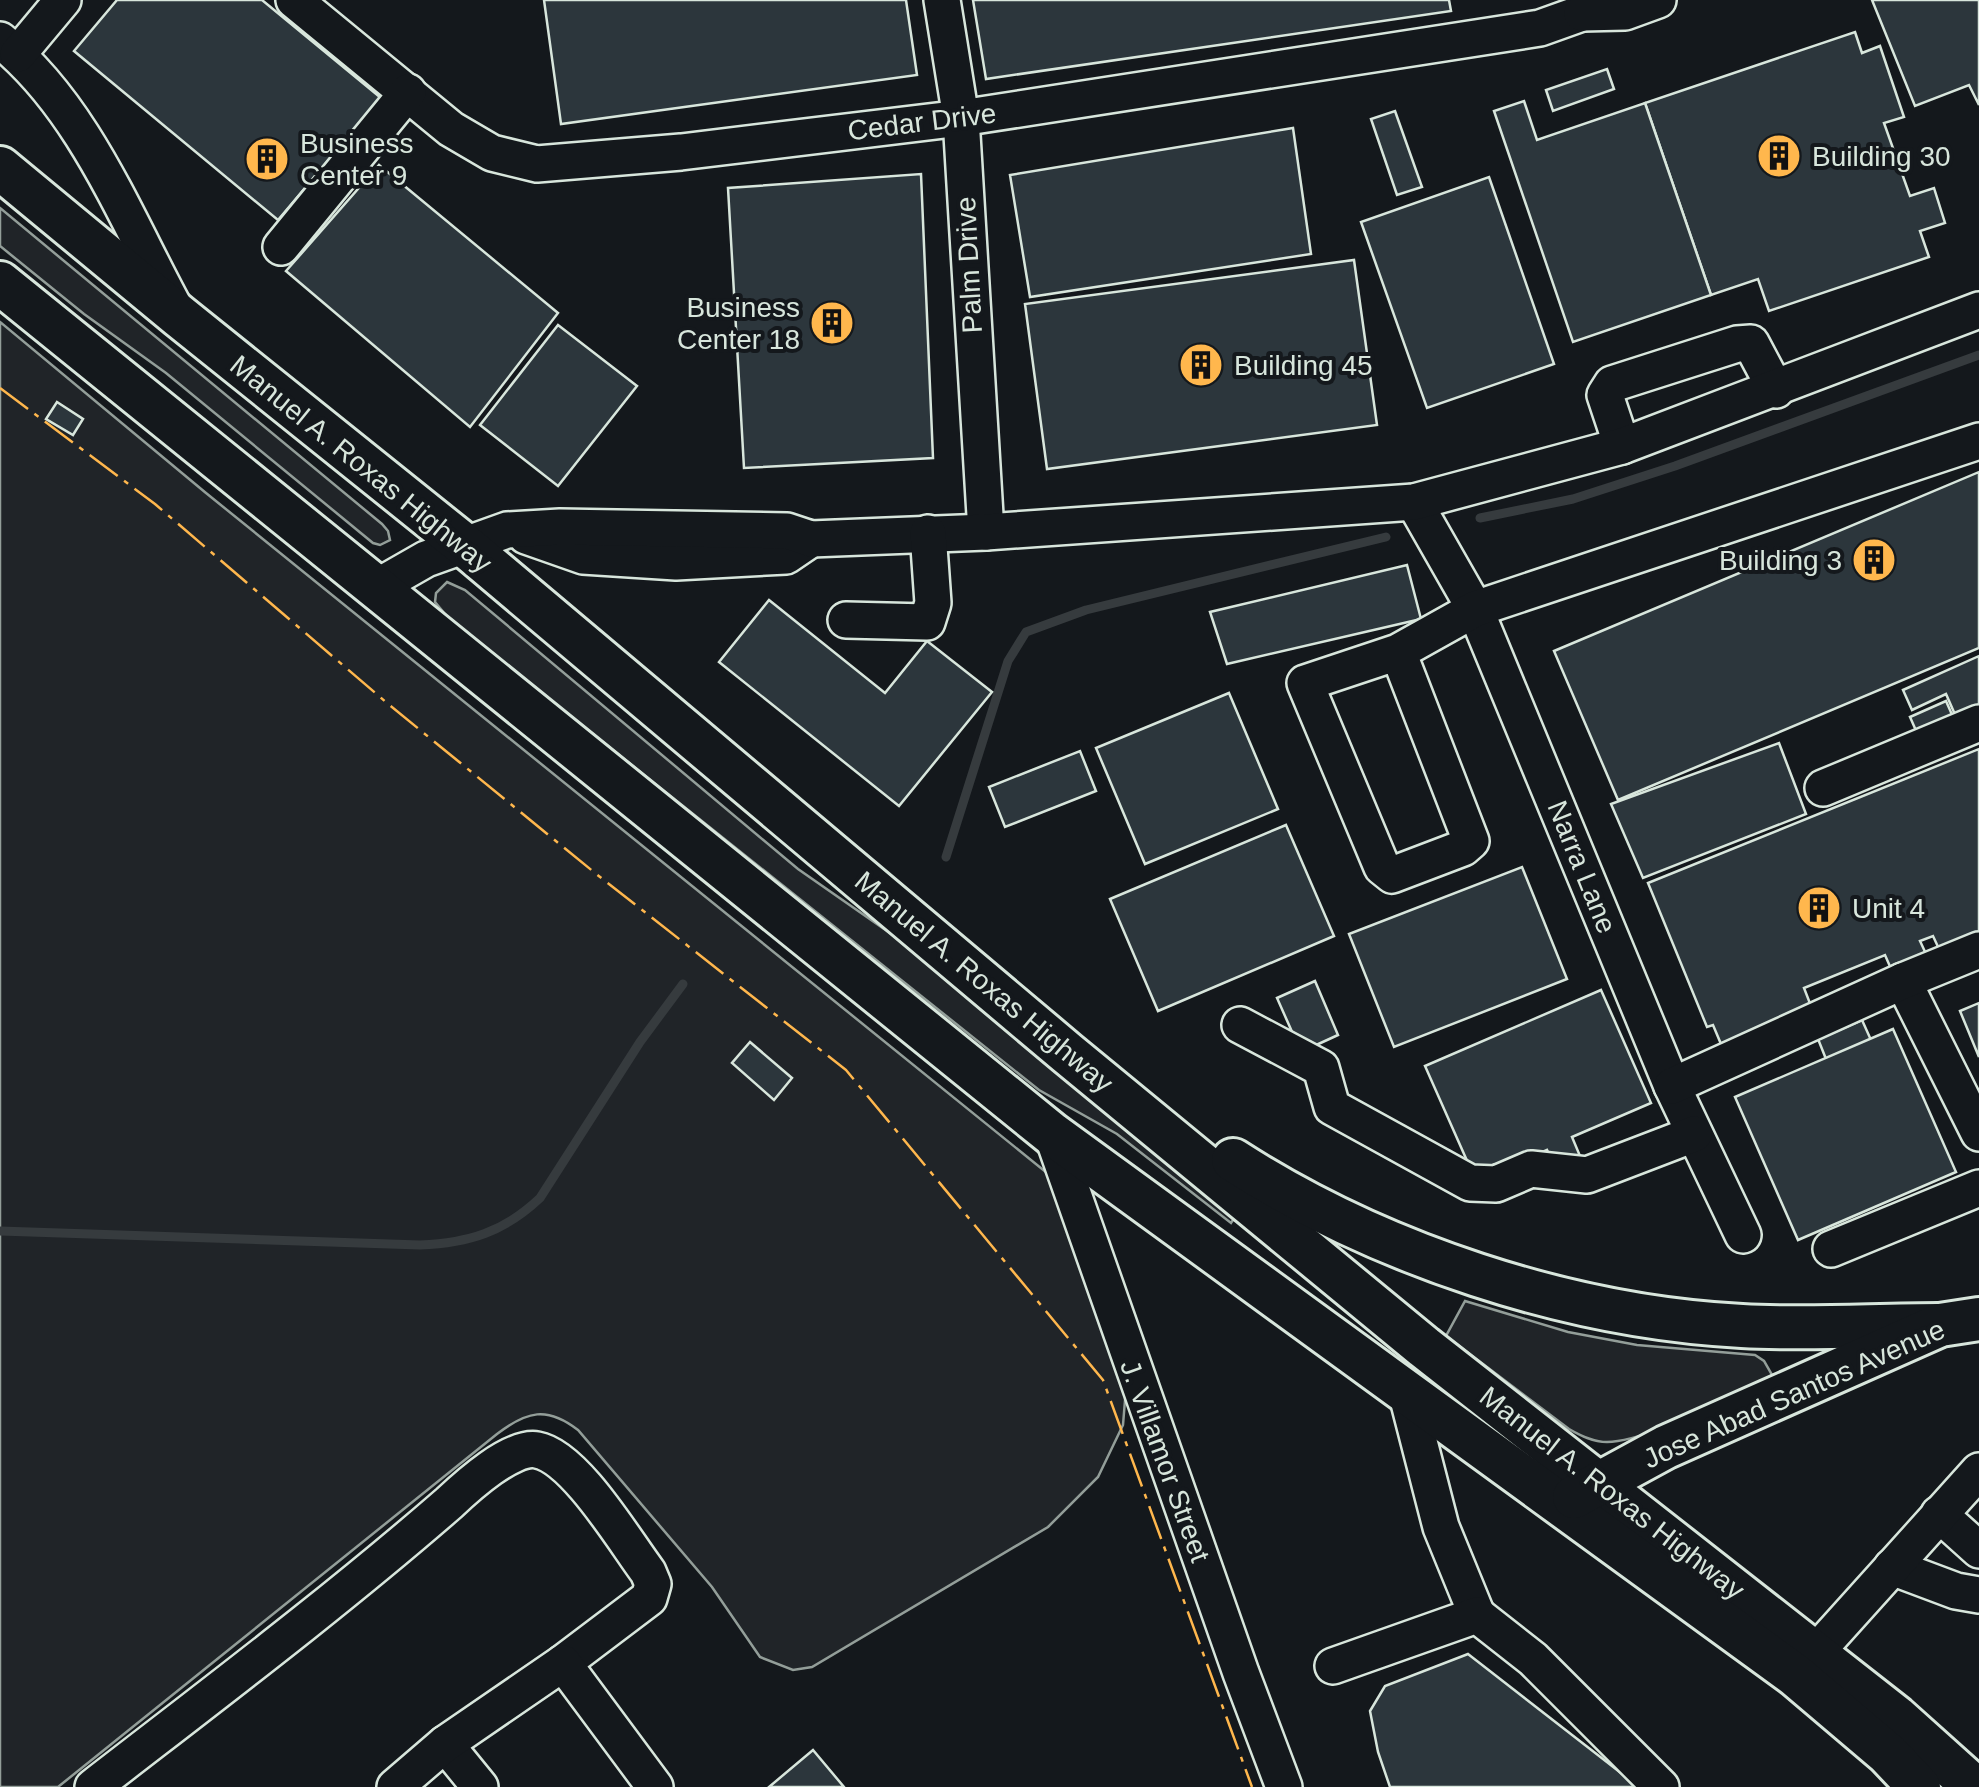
<svg xmlns="http://www.w3.org/2000/svg" width="1979" height="1787" viewBox="0 0 1979 1787" font-family="Helvetica,sans-serif">
  <style>
    .green { fill: #202428; stroke: #939e99; stroke-width: 2.5 }
    .lines { fill: none; stroke-linecap: round; stroke-linejoin: round }
    .stream { stroke: #363b3e; stroke-width: 9 }
    .building { fill: #2c363c; stroke: #d8e6dc; stroke-width: 2.5 }
    .minor-casing { stroke: #d8e6dc; stroke-width: 40 }
    .major-casing { stroke: #d8e6dc; stroke-width: 48 }
    .minor { stroke: #14181c; stroke-width: 35 }
    .major { stroke: #14181c; stroke-width: 42 }
    .power { stroke: #ffb74d; stroke-width: 2.5; stroke-dasharray: 35 8 5 8; stroke-linecap: butt }
    .labels { text-anchor: middle; dominant-baseline: central; stroke-width: 8; stroke-linejoin: round; paint-order: stroke }
    .street-label { font-size: 28px; fill: #d8e6dc; stroke: #14181c }
    .poi-label { font-size: 28px; fill: #d8e6dc; stroke: #14181c; text-anchor: start }
  </style>
  <rect width="100%" height="100%" fill="#14181c"/>
  <g class="green">
    <path d="M0,208l382,316 6,7 2,9 -10,5 -7,-2 -207,-170 -82,-59 -84,-68z"/>
    <path d="M0,322l206,171 846,684 74,211 -3,37 -25,52 -50,50 -236,140 -19,3 -33,-13 -48,-70 -134,-157c-31,-24 -51,-19 -81,4l-439,353h-58z"/>
    <path d="M447,582l18,8 333,279 109,76 328,272 -4,6 -114,-89 -78,-44 -589,-470 -15,-18 1,-9z"/>
    <path d="M1465,1301l103,31 69,13 118,10 9,6 8,14 -7,9c-39,16 -120,58 -158,58 -14,0 -26,-6 -38,-13l-123,-93z"/>
  </g>
  <g class="lines">
    <g class="stream">
      <path d="M1480,518l93,-19 102,-33 304,-111"/>
      <path d="M946,857l62,-196 18,-29 60,-22 300,-73"/>
      <path d="M0,1231l420,14c49,-2 84,-13 120,-47l100,-156 43,-58"/>
    </g>
  </g>
  <g class="building">
    <path d="M117,0h145l119,98 -103,122 -204,-169z"/>
    <path d="M544,0h362l11,75 -356,49z"/>
    <path d="M973,0h476l2,11 -465,68z"/>
    <path d="M1872,0h107v105l-10,-20 -54,21z"/>
    <path d="M1855,32l7,21 18,-7 24,71 -20,6 26,73 24,-8 11,35 -25,8 9,26 -160,54 -11,-32 -47,16 -66,-192z"/>
    <path d="M1607,69l7,20 -61,22 -7,-21z"/>
    <path d="M1524,101l13,39 108,-37 66,192 -138,47 -79,-231z"/>
    <path d="M1395,111l27,76 -25,8 -26,-76z"/>
    <path d="M1293,128l18,126 -281,43 -20,-122z"/>
    <path d="M379,165l179,148 -88,114 -184,-156z"/>
    <path d="M921,174l12,284 -189,10 -16,-280z"/>
    <path d="M1489,177l65,187 -127,44 -66,-186z"/>
    <path d="M1354,260l23,165 -330,44 -22,-165z"/>
    <path d="M558,325l79,61 -79,100 -78,-61z"/>
    <path d="M57,402l26,17 -10,16 -27,-16z"/>
    <path d="M1979,472v176l-361,152 -64,-149z"/>
    <path d="M1407,565l14,54 -194,45 -17,-52z"/>
    <path d="M769,600l116,93 42,-52 65,51 -93,114 -180,-144z"/>
    <path d="M1979,656v62l-19,8 -14,-32 -34,16 -9,-20z"/>
    <path d="M1229,693l49,116 -133,55 -49,-116z"/>
    <path d="M1946,701l11,25 -36,16 -11,-25z"/>
    <path d="M1779,743l27,71 -163,64 -32,-74z"/>
    <path d="M1979,749v183l-40,17 -6,-13 -13,5 7,15 -35,15 -7,-16 -81,33 7,18 -90,38 -8,-19 -6,2 -59,-144z"/>
    <path d="M1080,751l16,40 -91,36 -16,-40z"/>
    <path d="M1286,825l48,111 -176,75 -48,-112z"/>
    <path d="M1522,867l45,112 -173,68 -45,-113z"/>
    <path d="M1315,981l23,54 -37,17 -24,-54z"/>
    <path d="M1601,990l50,113 -79,34 8,19 -25,11 -8,-17 -71,31 -51,-115z"/>
    <path d="M1979,1003v54l-19,-46z"/>
    <path d="M1862,1020l9,20 -45,19 -8,-20z"/>
    <path d="M1893,1029l63,143 -158,68 -63,-143z"/>
    <path d="M750,1042l42,36 -18,22 -42,-37z"/>
    <path d="M1468,1654l171,133h-249l-12,-35 -8,-41 15,-25z"/>
    <path d="M813,1750l31,37h-75z"/>
  </g>
  <g class="lines">
    <defs>
      <g id="minor">
        <path d="M294,0l157,129 41,24 45,11 144,-12 280,-34 579,-90 42,-15 5,-13"/>
        <path d="M942,0l19,118 25,414"/>
        <path d="M1582,13l43,-1 33,-12"/>
        <path d="M0,40c82,66 124,174 173,265"/>
        <path d="M18,54l45,-54"/>
        <path d="M281,247l127,-155"/>
        <path d="M1622,446l-17,-51 7,-11 125,-40 14,-1 25,47"/>
        <path d="M1414,502l61,107 197,477 71,149"/>
        <path d="M526,536l57,20 93,6 110,-6 25,-17"/>
        <path d="M377,587l49,-28 81,-29 53,-3 227,4 24,8 175,-7 428,-30 208,-56 357,-136"/>
        <path d="M846,620l81,2 6,-19 -5,-70"/>
        <path d="M1398,652l73,189 -8,7 -71,27 -10,-8 -77,-184 93,-31 77,-43 504,-168"/>
        <path d="M1823,788l156,-65"/>
        <path d="M1903,981l76,152"/>
        <path d="M1240,1025l81,43 11,39 138,76 26,1 35,-15 56,6 107,-41"/>
        <path d="M1672,1086l231,-105 76,-31"/>
        <path d="M1052,1134l189,539 43,114"/>
        <path d="M1831,1249l148,-61"/>
        <path d="M1406,1391l35,136 36,88"/>
        <path d="M1939,1514l40,36"/>
        <path d="M1892,1567l64,24 23,4"/>
        <path d="M1333,1666l144,-51 56,44 128,128"/>
        <path d="M1799,1671l180,-200"/>
        <path d="M445,1744l35,43"/>
        <path d="M93,1787c120,-93 241,-184 356,-284 18,-17 63,-58 88,-53 38,7 87,90 111,122l5,12 -4,14 -86,65"/>
        <path d="M395,1787l50,-43 118,-81 92,124"/>
      </g>
      <g id="major">
        <path d="M0,168l179,148 284,228 604,509 357,294 472,370 78,70"/>
        <path d="M0,283l1052,851 743,541 93,79 31,33"/>
        <path d="M1233,1160c146,94 335,157 509,166 65,4 132,-1 198,-1"/>
        <path d="M1574,1497l92,-50 274,-122 39,-6"/>
      </g>
    </defs>
    <use href="#minor" class="minor-casing"/>
    <use href="#major" class="major-casing"/>
    <use href="#minor" class="minor"/>
    <use href="#major" class="major"/>
    <path class="power" d="M0,388l155,116 232,199 208,170 251,197 257,310 149,407"/>
  </g>
  <defs>
    <symbol id="building-disc" viewBox="-11 -11 22 22"><circle r="9.5" fill="#ffb74d" stroke="#14181c"/><path d="M-4-6H4V6H1V3H-1V6H-4ZM-2.5-4.3h1.7v1.8h-1.7ZM.8-4.3h1.7v1.8H.8ZM-2.5-1h1.7V.8h-1.7ZM.8-1h1.7V.8H.8Z" fill="#111"/></symbol>
  </defs>
  <g fill-rule="evenodd">
    <use href="#building-disc" x="1754" y="131" width="50" height="50"/>
    <use href="#building-disc" x="242" y="134" width="50" height="50"/>
    <use href="#building-disc" x="807" y="298" width="50" height="50"/>
    <use href="#building-disc" x="1176" y="340" width="50" height="50"/>
    <use href="#building-disc" x="1849" y="535" width="50" height="50"/>
    <use href="#building-disc" x="1794" y="883" width="50" height="50"/>
  </g>
  <g class="labels">
    <g class="street-label">
      <text transform="translate(922 122) rotate(-7)">Cedar Drive</text>
      <text transform="translate(969 265) rotate(-93)">Palm Drive</text>
      <text transform="translate(361 464) rotate(39)">Manuel A. Roxas Highway</text>
      <text transform="translate(1582 867) rotate(68)">Narra Lane</text>
      <text transform="translate(984 982) rotate(40)">Manuel A. Roxas Highway</text>
      <text transform="translate(1794 1394) rotate(-24)">Jose Abad Santos Avenue</text>
      <text transform="translate(1165 1461) rotate(70)">J. Villamor Street</text>
      <text transform="translate(1612 1493) rotate(38)">Manuel A. Roxas Highway</text>
    </g>
    <g class="poi-label">
      <text x="300" y="143">Business<tspan x="300" dy="32">Center 9</tspan></text>
      <text x="1812" y="156">Building 30</text>
      <text x="800" y="307" text-anchor="end">Business<tspan x="800" dy="32">Center 18</tspan></text>
      <text x="1234" y="365">Building 45</text>
      <text x="1842" y="560" text-anchor="end">Building 3</text>
      <text x="1852" y="908">Unit 4</text>
    </g>
  </g>
</svg>
